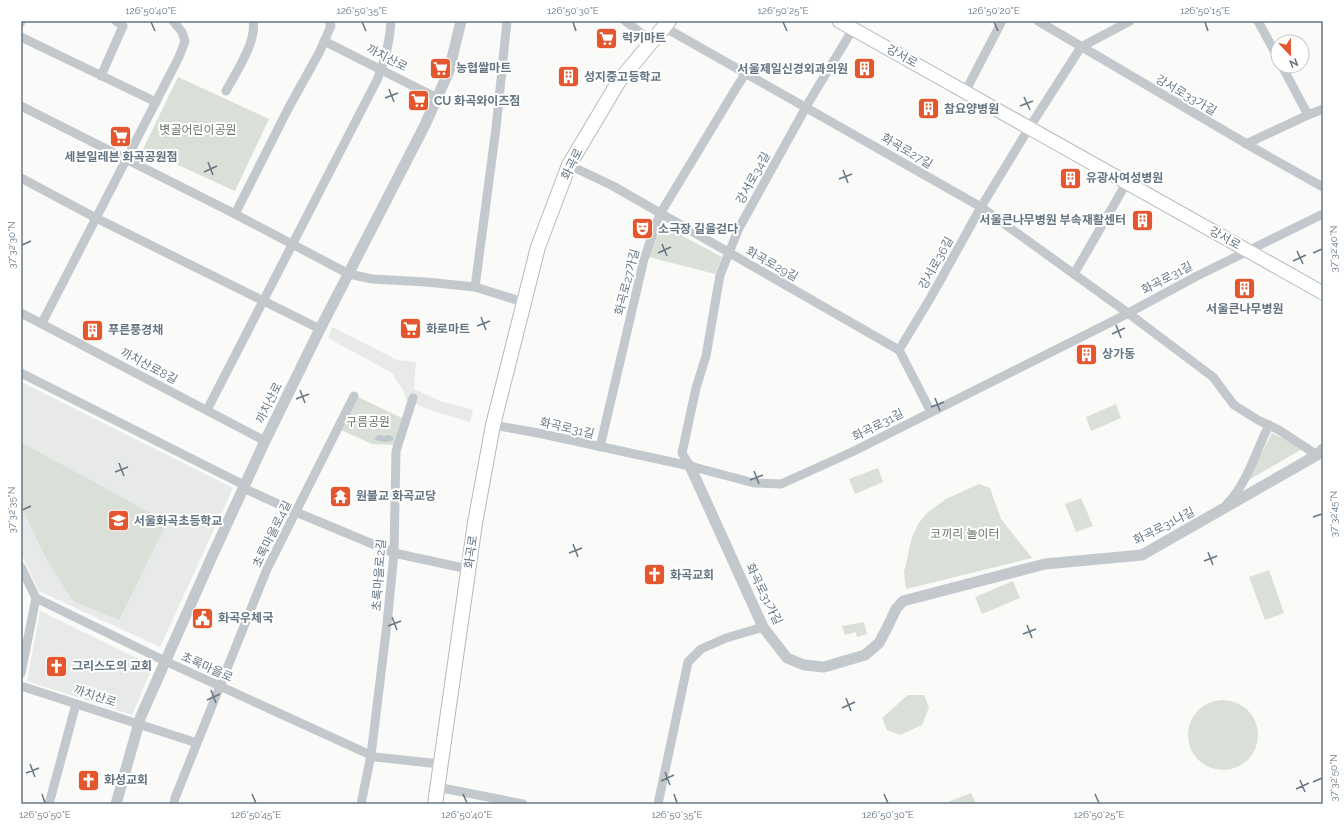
<svg xmlns="http://www.w3.org/2000/svg" width="1344" height="825" viewBox="0 0 1344 825" font-family="Raleway,'Noto Sans KR',sans-serif">
  <style>
    .built { fill: #e8e9e9 }
    .green { fill: #dadfd7 }
    .water { fill: #bbc7cb }
    .lines { fill: none; stroke-linecap: round; stroke-linejoin: round }
    .secondary-casing { stroke: #b3babf; stroke-width: 15 }
    .primary-casing { stroke: #b5babe; stroke-width: 16 }
    .minor { stroke: #c3c8cc; stroke-width: 9 }
    .tertiary { stroke: #c3c8cc; stroke-width: 11 }
    .secondary { stroke: #fff; stroke-width: 13 }
    .primary { stroke: #fff; stroke-width: 14 }
    .ticks { fill: none; stroke: #657683; stroke-width: 1.5 }
    .labels { text-anchor: middle; dominant-baseline: central; stroke-width: 4; stroke-linejoin: round; paint-order: stroke }
    .poi-label { font-size: 12px; font-weight: bold; fill: #657683; stroke: #fff; text-anchor: start }
    .street-label { font-size: 12px; fill: #657683; stroke: #fff }
    .park-label { font-size: 12px; fill: #687a64; stroke: #fff }
    .neatline { fill: none; stroke: #657683; stroke-width: 1.5 }
    .ticks-label { font-size: 10px; text-anchor: middle; fill: #657683 }
  </style>
  <rect width="100%" height="100%" fill="#fafaf8"/>
  <g class="built">
    <path d="M332,327l65,33 19,2 -2,27 26,12 33,9 -3,12 -37,-11 -27,-11 -2,-8 -12,-19 -64,-35z"/>
    <path d="M21,382l212,106 -73,159 -121,-56 -18,-38z"/>
    <path d="M40,611l113,55 -21,49 -105,-34z"/>
  </g>
  <g class="green">
    <path d="M178,77l91,42 -34,72 -92,-42z"/>
    <path d="M662,225l60,32 -7,17 -66,-17z"/>
    <path d="M358,397l46,22 -8,26 -24,-1 -31,-14z"/>
    <path d="M1116,404l5,14 -30,13 -5,-14z"/>
    <path d="M1272,433l32,15 -57,33z"/>
    <path d="M24,444l143,78 -48,98 -46,-19 -25,-39 -27,-56v-57z"/>
    <path d="M878,468l5,14 -28,12 -6,-15z"/>
    <path d="M979,484l11,4 11,31 31,39 -126,31 -2,-17 8,-35 6,-13 9,-11 19,-14z"/>
    <path d="M1081,498l12,28 -17,6 -11,-28z"/>
    <path d="M1269,570l15,43 -19,7 -16,-43z"/>
    <path d="M1013,581l7,17 -38,16 -7,-17z"/>
    <path d="M864,622l3,12 -10,3 -1,-5 -11,3 -3,-9z"/>
    <path d="M908,695h16l5,12 -7,18 -22,10 -13,-5 -5,-12z"/>
    <circle cx="1223" cy="735" r="35"/>
    <path d="M971,793l5,10 -3,1h-24l-1,-2z"/>
  </g>
  <path class="water" d="M378,435l7,1 4,-1 4,2v3c-6,3 -13,2 -19,-1z"/>
  <g class="lines">
    <defs>
      <path id="secondary" d="M839,21l484,272"/>
      <path id="primary" d="M435,804l40,-281 18,-98 45,-178 31,-82 50,-84 50,-60"/>
    </defs>
    <use href="#secondary" class="secondary-casing"/>
    <use href="#primary" class="primary-casing"/>
    <g class="minor">
      <path d="M625,21l27,20"/>
      <path d="M1038,21l219,129 66,37"/>
      <path d="M1258,21l20,37"/>
      <path d="M21,22v-1"/>
      <path d="M664,27l317,180 147,106 85,64 21,28 24,15 21,10 38,25"/>
      <path d="M21,37l135,65"/>
      <path d="M324,41l113,57"/>
      <path d="M101,76l22,-50 -7,-5"/>
      <path d="M226,91c10,-19 31,-49 27,-70"/>
      <path d="M965,92l37,-71"/>
      <path d="M21,106l214,108 114,60 23,5 54,3 49,5 48,15"/>
      <path d="M1308,115l15,-6"/>
      <path d="M1246,144l62,-29 -26,-49"/>
      <path d="M569,165l44,21 286,164"/>
      <path d="M21,178l75,40 224,111"/>
      <path d="M235,214l54,-107 30,-54 12,-27 -2,-5"/>
      <path d="M1074,274l53,-92"/>
      <path d="M475,287l21,-159 11,-107"/>
      <path d="M21,313l244,128"/>
      <path d="M42,323l137,-266 6,-16 -3,-9 -9,-11"/>
      <path d="M21,373l223,112"/>
      <path d="M207,410l170,-330c8,-19 13,-39 14,-59"/>
      <path d="M931,412l-32,-62 32,-53 50,-90 48,-79 52,-81 49,-26"/>
      <path d="M493,425l45,8 152,33 64,17 27,1 71,-32 269,-135 76,-41 126,-62"/>
      <path d="M600,447l44,-188 16,-45 78,-129 8,-12"/>
      <path d="M690,466l-8,-13 14,-65 10,-32 14,-81 19,-47 71,-128 43,-71"/>
      <path d="M243,488l53,24 98,41 74,16"/>
      <path d="M1227,504c20,-20 29,-53 42,-79"/>
      <path d="M21,567l15,31 129,63 210,96 65,7"/>
      <path d="M21,673l15,-75"/>
      <path d="M21,686l176,57"/>
      <path d="M437,787l86,17"/>
      <path d="M49,804l27,-100"/>
      <path d="M174,804l1,-6 92,-229 87,-173"/>
      <path d="M361,804l10,-49 16,-131 7,-71 2,-102 17,-53"/>
      <path d="M658,804l30,-142 13,-13 25,-11 37,-11"/>
    </g>
    <g class="tertiary">
      <path d="M690,466l73,161 24,31 17,7 20,2 41,-12 14,-12 8,-15 9,-19 7,-8 142,-37 97,-9 175,-100 6,-6"/>
      <path d="M116,804l25,-88 73,-164 51,-111 55,-112 105,-204 24,-54 12,-50"/>
    </g>
    <use href="#secondary" class="secondary"/>
    <use href="#primary" class="primary"/>
  </g>
  <path class="ticks" d="M151,22l4,9M362,22l4,9M573,22l3,9M783,22l4,9M994,22l4,9M1205,22l3,9M389,89l5,13M1024,97l6,13M385,98l13,-5M1020,106l13,-5M208,162l5,13M843,170l5,13M204,172l13,-6M839,179l13,-5M662,244l5,12M22,245l9,-4M1297,251l6,13M658,253l13,-6M1313,253l9,-4M1293,261l13,-6M481,317l5,13M1116,325l5,13M477,326l13,-5M1112,334l13,-6M300,390l5,13M935,398l5,13M296,399l13,-5M931,407l13,-5M119,463l5,13M754,471l5,13M115,472l13,-5M750,480l13,-5M22,510l9,-4M1313,517l9,-3M573,544l5,13M1208,552l5,13M569,553l13,-5M1204,561l13,-5M392,617l5,13M1027,625l5,13M388,626l13,-5M1023,634l13,-5M211,690l5,13M846,698l5,13M207,700l13,-6M842,708l13,-6M30,764l5,13M665,772l5,13M26,773l13,-5M1300,780l5,12M661,781l13,-6M1313,782l9,-4M1296,789l13,-6M42,794l3,9M252,794l4,9M463,794l4,9M674,794l3,9M884,794l4,9M1095,794l4,9"/>
  <defs>
    <symbol id="supermarket-square" viewBox="-11 -11 22 22"><rect x="-9" y="-9" width="18" height="18" rx="4" fill="#e4572e" stroke="#fff"/><path d="M-6-5.5h2.5l.6 2H6L4.5 2H-2.5L-4.4-4H-6ZM-1.5 3.2a1.3 1.3 0 1 0 .1 0ZM3 3.2a1.3 1.3 0 1 0 .1 0Z" fill="#fff"/></symbol>
    <symbol id="building-square" viewBox="-11 -11 22 22"><rect x="-9" y="-9" width="18" height="18" rx="4" fill="#e4572e" stroke="#fff"/><path d="M-4-6H4V6H1V3H-1V6H-4ZM-2.5-4.3h1.7v1.8h-1.7ZM.8-4.3h1.7v1.8H.8ZM-2.5-1h1.7V.8h-1.7ZM.8-1h1.7V.8H.8Z" fill="#fff"/></symbol>
    <symbol id="theatre-square" viewBox="-11 -11 22 22"><rect x="-9" y="-9" width="18" height="18" rx="4" fill="#e4572e" stroke="#fff"/><path d="M-5-5.5Q0-4 5-5.5V0Q5 5 0 6Q-5 5-5 0ZM-3.3-2.5H-1v1.5H-3.3ZM1-2.5H3.3v1.5H1ZM-2.8 1Q0 5.5 2.8 1Z" fill="#fff"/></symbol>
    <symbol id="temple-square" viewBox="-11 -11 22 22"><rect x="-9" y="-9" width="18" height="18" rx="4" fill="#e4572e" stroke="#fff"/><path d="M0-6L5-2H3V0L6.5 2.5H4V6H1.5V3h-3V6H-4V2.5H-6.5L-3 0V-2H-5Z" fill="#fff"/></symbol>
    <symbol id="school-square" viewBox="-11 -11 22 22"><rect x="-9" y="-9" width="18" height="18" rx="4" fill="#e4572e" stroke="#fff"/><path d="M0-5L7-2L0 1L-7-2ZM-4 1L0 2.5L4 1V4Q0 6-4 4Z" fill="#fff"/></symbol>
    <symbol id="church-square" viewBox="-11 -11 22 22"><rect x="-9" y="-9" width="18" height="18" rx="4" fill="#e4572e" stroke="#fff"/><path d="M-1.2-6h2.4v3.5h3.3v2.4h-3.3V6h-2.4V-.1h-3.3v-2.4h3.3Z" fill="#fff"/></symbol>
    <symbol id="civic-square" viewBox="-11 -11 22 22"><rect x="-9" y="-9" width="18" height="18" rx="4" fill="#e4572e" stroke="#fff"/><path d="M-.6-6.5H3V-4.5H.6V-3L4-1V1h2V6H-6V1h2V-1L-.6-3ZM-1.2 2.5V6h2.4V2.5Z" fill="#fff"/></symbol>
  </defs>
  <g fill-rule="evenodd">
    <use href="#supermarket-square" x="594" y="26" width="25" height="25"/>
    <use href="#supermarket-square" x="428" y="56" width="25" height="25"/>
    <use href="#building-square" x="852" y="56" width="25" height="25"/>
    <use href="#building-square" x="556" y="64" width="25" height="25"/>
    <use href="#supermarket-square" x="406" y="88" width="25" height="25"/>
    <use href="#building-square" x="916" y="96" width="25" height="25"/>
    <use href="#supermarket-square" x="108" y="124" width="25" height="25"/>
    <use href="#building-square" x="1058" y="166" width="25" height="25"/>
    <use href="#building-square" x="1130" y="208" width="25" height="25"/>
    <use href="#theatre-square" x="630" y="216" width="25" height="25"/>
    <use href="#building-square" x="1232" y="276" width="25" height="25"/>
    <use href="#supermarket-square" x="398" y="316" width="25" height="25"/>
    <use href="#building-square" x="80" y="318" width="25" height="25"/>
    <use href="#building-square" x="1074" y="342" width="25" height="25"/>
    <use href="#temple-square" x="328" y="484" width="25" height="25"/>
    <use href="#school-square" x="106" y="508" width="25" height="25"/>
    <use href="#church-square" x="642" y="562" width="25" height="25"/>
    <use href="#civic-square" x="190" y="606" width="25" height="25"/>
    <use href="#church-square" x="44" y="654" width="25" height="25"/>
    <use href="#church-square" x="76" y="768" width="25" height="25"/>
  </g>
  <g class="labels">
    <g class="poi-label">
      <text x="622" y="38">럭키마트</text>
      <text x="456" y="68">농협쌀마트</text>
      <text x="848" y="69" text-anchor="end">서울제일신경외과의원</text>
      <text x="584" y="77">성지중고등학교</text>
      <text x="434" y="101">CU 화곡와이즈점</text>
      <text x="944" y="109">참요양병원</text>
      <text x="121" y="157" text-anchor="middle">세븐일레븐 화곡공원점</text>
      <text x="1086" y="178">유광사여성병원</text>
      <text x="1126" y="220" text-anchor="end">서울큰나무병원 부속재활센터</text>
      <text x="658" y="229">소극장 길을걷다</text>
      <text x="1245" y="309" text-anchor="middle">서울큰나무병원</text>
      <text x="426" y="329">화로마트</text>
      <text x="108" y="330">푸른풍경채</text>
      <text x="1102" y="354">상가동</text>
      <text x="356" y="496">원불교 화곡교당</text>
      <text x="134" y="521">서울화곡초등학교</text>
      <text x="670" y="575">화곡교회</text>
      <text x="218" y="618">화곡우체국</text>
      <text x="72" y="666">그리스도의 교회</text>
      <text x="104" y="780">화성교회</text>
    </g>
    <g class="street-label">
      <text transform="translate(902 56) rotate(29)">강서로</text>
      <text transform="translate(387 58) rotate(27)">까치산로</text>
      <text transform="translate(1186 95) rotate(30)">강서로33가길</text>
      <text transform="translate(907 151) rotate(30)">화곡로27길</text>
      <text transform="translate(572 164) rotate(-64)">화곡로</text>
      <text transform="translate(753 178) rotate(-61)">강서로34길</text>
      <text transform="translate(1225 238) rotate(29)">강서로</text>
      <text transform="translate(936 263) rotate(-61)">강서로36길</text>
      <text transform="translate(772 264) rotate(29)">화곡로29길</text>
      <text transform="translate(1167 278) rotate(-28)">화곡로31길</text>
      <text transform="translate(627 282) rotate(-76)">화곡로27가길</text>
      <text transform="translate(149 366) rotate(28)">까치산로8길</text>
      <text transform="translate(269 403) rotate(-64)">까치산로</text>
      <text transform="translate(878 425) rotate(-27)">화곡로31길</text>
      <text transform="translate(567 428) rotate(13)">화곡로31길</text>
      <text transform="translate(1164 526) rotate(-27)">화곡로31나길</text>
      <text transform="translate(272 534) rotate(-64)">초록마을로4길</text>
      <text transform="translate(471 552) rotate(-82)">화곡로</text>
      <text transform="translate(379 575) rotate(-86)">초록마을로2길</text>
      <text transform="translate(764 594) rotate(64)">화곡로31가길</text>
      <text transform="translate(207 667) rotate(24)">초록마을로</text>
      <text transform="translate(95 696) rotate(18)">까치산로</text>
    </g>
    <g class="park-label">
      <text x="198" y="130">볏골어린이공원</text>
      <text x="368" y="422">구름공원</text>
      <text x="965" y="534">코끼리 놀이터</text>
    </g>
  </g>
  <rect width="1344" height="825" fill="none" stroke="#ffffff" stroke-width="44"/>
  <g transform="translate(1290 54) rotate(158)"><circle r="19" fill="#ffffff" stroke="#c1c8cd"/>
  <path d="M0-3L7 15L0 10L-7 15Z" fill="#e4572e"/>
  <text y="-6" font-size="11" font-weight="bold" text-anchor="middle" fill="#657683">N</text>
  </g>
  <rect x="22" y="22" width="1300" height="781" class="neatline"/>
  <g class="ticks-label">
    <text x="151" y="14">126°50'40"E</text>
    <text x="362" y="14">126°50'35"E</text>
    <text x="573" y="14">126°50'30"E</text>
    <text x="783" y="14">126°50'25"E</text>
    <text x="994" y="14">126°50'20"E</text>
    <text x="1205" y="14">126°50'15"E</text>
    <text transform="translate(11 245) rotate(-90)" y="4">37°32'30"N</text>
    <text transform="translate(1333 249) rotate(-90)" y="4">37°32'40"N</text>
    <text transform="translate(11 510) rotate(-90)" y="4">37°32'35"N</text>
    <text transform="translate(1333 514) rotate(-90)" y="4">37°32'45"N</text>
    <text transform="translate(1333 778) rotate(-90)" y="4">37°32'50"N</text>
    <text x="45" y="818">126°50'50"E</text>
    <text x="256" y="818">126°50'45"E</text>
    <text x="467" y="818">126°50'40"E</text>
    <text x="677" y="818">126°50'35"E</text>
    <text x="888" y="818">126°50'30"E</text>
    <text x="1099" y="818">126°50'25"E</text>
  </g>
</svg>
